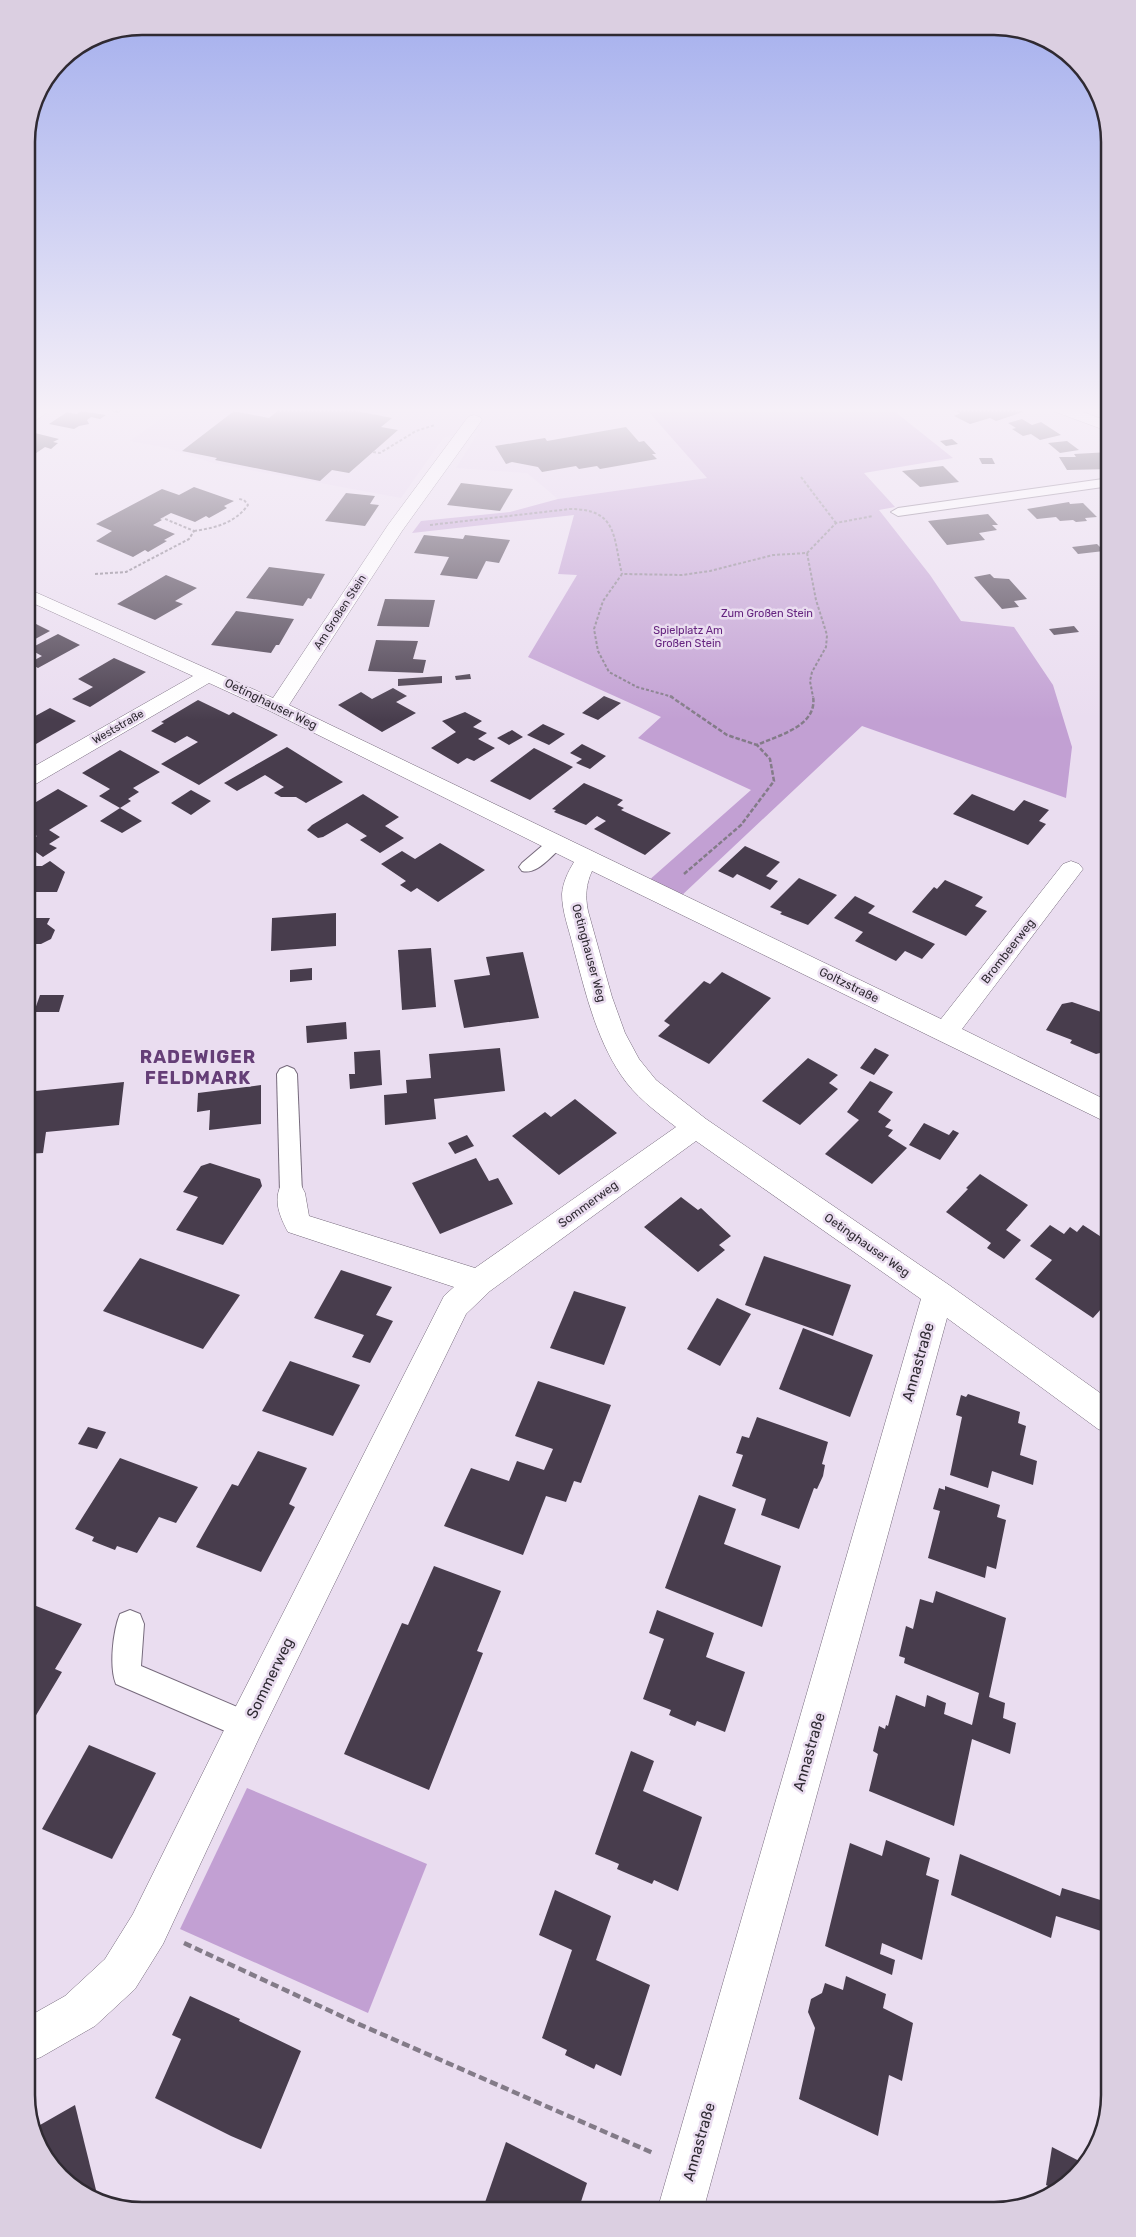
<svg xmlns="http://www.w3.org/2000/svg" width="1136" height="2237" viewBox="0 0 1136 2237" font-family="Rubik,sans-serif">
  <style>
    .built { fill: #e4d3ed }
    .green { fill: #c2a0d3 }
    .building { fill: #483d4d }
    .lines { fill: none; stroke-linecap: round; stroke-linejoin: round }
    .service-casing { stroke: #766a7c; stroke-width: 2 }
    .minor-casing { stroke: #766a7c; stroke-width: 1 }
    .path-far2 { stroke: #837b88; stroke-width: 2; stroke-dasharray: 3 2; stroke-linecap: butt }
    .path-far1 { stroke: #837b88; stroke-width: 2.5; stroke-dasharray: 4.5 2; stroke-linecap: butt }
    .path { stroke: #837b88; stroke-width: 4.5; stroke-dasharray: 8 4; stroke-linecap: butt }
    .service { fill: #fff; fill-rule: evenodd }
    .minor { fill: #fff; fill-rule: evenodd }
    .labels { text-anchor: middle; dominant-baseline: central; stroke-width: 5; stroke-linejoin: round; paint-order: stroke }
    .far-street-label { font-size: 11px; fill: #2f2a32; stroke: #eaddf0 }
    .far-park-label { font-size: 11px; fill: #65247f; stroke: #eaddf0 }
    .street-label { font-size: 12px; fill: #2f2a32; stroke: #eaddf0 }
    .near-street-label { font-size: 15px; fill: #2f2a32; stroke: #eaddf0 }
    .district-label { font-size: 18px; font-weight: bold; letter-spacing: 1px; fill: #653e77; stroke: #eaddf0 }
    .rim { fill: none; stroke: #2f2a32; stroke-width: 2.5 }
  </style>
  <rect width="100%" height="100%" fill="#eaddf0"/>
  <path class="built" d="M178,407h253l21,6 18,-6h201l-23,4 59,67 -149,21 -31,-26 -71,-5 22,-35 -34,4 -43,61 -188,-35 -46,-15 -37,-7z"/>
  <g class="green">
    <path d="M671,407h218l64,51 -89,15 31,34 -16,3 51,65 31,46 53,6 39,58 19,62 -6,51 -204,-72 -182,171 -33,-15 104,-92 -113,-52 23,-21 -133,-60 49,-82 -19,-1 16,-59 -162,18 9,-12 89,-9 48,-13 149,-21 -59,-67z"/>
    <path d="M247,1788l180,76 -59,149 -188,-84z"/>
  </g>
  <g class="building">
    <path d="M96,407h32l-10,6z"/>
    <path d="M282,407h55l55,11 -11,9 17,3 -49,43 -17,-3 -12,11 -105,-21 2,-2 -35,-7 52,-40 35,7z"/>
    <path d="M943,407h23l4,2 5,-2h38l10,5 -27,9 -6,-3 -20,6 -16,-8 6,-3z"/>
    <path d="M82,411l24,4 -6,4 -9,-2 -4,3 2,4 -10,2 -5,3 -25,-5 18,-12 9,2z"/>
    <path d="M1022,419l10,6 9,-3 20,13 -21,5 -9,-6 -8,2 -11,-7 4,-1 -8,-5z"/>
    <path d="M626,427l13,15 5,-1 12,13h-4l5,5 -57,10 -3,-3 -18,3 -3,-3 -34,6 -4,-5 -26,-5 -6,2 -11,-18 50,-8 2,3z"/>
    <path d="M35,433l24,6 -6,3 5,1 -7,6 -6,-2 -19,13v-22z"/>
    <path d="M952,439l6,5 -12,2 -6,-5z"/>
    <path d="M1067,441l12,9 -19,3 -12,-10z"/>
    <path d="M1110,452v17l-43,1 -8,-13h17l-2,-3z"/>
    <path d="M979,458h13l3,6h-13z"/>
    <path d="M943,466l16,16 -39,5 -18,-16z"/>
    <path d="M461,483l52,6 -13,22 -53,-6z"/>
    <path d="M194,487l40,14 -10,5 3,2 -18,10 -3,-2 -11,6 -24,-9 -11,6 2,1 -9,5 22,9 -11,6 3,1 -19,11 -3,-2 -12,7 -37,-16 16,-10 -16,-7 66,-35 17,6z"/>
    <path d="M346,493l29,3 -5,8 9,1 -14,21 -40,-5z"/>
    <path d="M1069,502l1,2 13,-1 14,14 -12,1 2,3 -11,1 -3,-2 -13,1 -4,-4 -19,2 -10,-10z"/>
    <path d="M988,514l10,11h-6l5,5 -18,3 6,7 -38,5 -19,-24z"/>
    <path d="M424,535l39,4 2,-4 45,5 -11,23 -13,-2 -9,18 -37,-4 9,-18 -35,-4z"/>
    <path d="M1097,544l7,7 -26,3 -6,-7z"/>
    <path d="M269,567l56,7 -14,25 -3,-1 -5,8 -57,-8z"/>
    <path d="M990,574l4,4 15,1 18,20 -13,2 5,6 -17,2 -28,-32z"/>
    <path d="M166,575l31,13 -22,13 8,3 -28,16 -38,-16z"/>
    <path d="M385,599l50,1 -6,27 -52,-1z"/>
    <path d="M236,611l58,8 -15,26h-3l-5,8 -60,-8z"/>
    <path d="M28,620l22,11 -24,13v-23z"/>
    <path d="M1074,626l5,6 -25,3 -5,-6z"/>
    <path d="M58,634l22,11 -42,23 -9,-5 13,-7 -13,-7z"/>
    <path d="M376,640l42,1 -5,18 13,1 -3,13 -55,-2z"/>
    <path d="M114,658l32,14 -56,35 -18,-8 21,-12 -15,-8z"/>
    <path d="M470,674l1,5 -15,1 -1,-4z"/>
    <path d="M442,676v7l-44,3v-7z"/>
    <path d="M393,688l14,8 -11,6 20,11 -34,19 -44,-27 23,-13 11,7z"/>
    <path d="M604,696l17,7 -23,17 -16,-7z"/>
    <path d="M198,700l31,15 4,-3 45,23 -79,50 -38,-21 37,-22 -11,-6 -12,7 -24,-12 13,-8 -3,-1z"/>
    <path d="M50,708l26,13 -40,23 -10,-6v-17z"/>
    <path d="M465,712l17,9 -9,6 14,6 -9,6 17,9 -21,13 -7,-3 -9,6 -27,-16 25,-16 -14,-11z"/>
    <path d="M543,724l22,10 -16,11 -22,-10z"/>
    <path d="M512,730l11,7 -14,8 -12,-7z"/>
    <path d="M582,744l24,12 -16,13 -14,-6 6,-4 -12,-6z"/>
    <path d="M287,747l56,35 -37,21 -10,-6h-15l-7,-4 10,-6 -19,-12 -28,16 -13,-8z"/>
    <path d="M534,748l39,19 -43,33 -40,-19z"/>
    <path d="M120,750l40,22 -27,16 6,4 -11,7 3,2 -11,7 -21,-12 11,-7 -28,-16z"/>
    <path d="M584,783l39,17 -6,5 7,3 -3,2 50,23 -26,22 -51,-26 12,-8 -9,-5 -11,9 -32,-13 2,-2 -4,-1z"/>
    <path d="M58,789l30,17 -39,24 11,7 -11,7 8,4 -14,9 -17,-12 11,-9 -11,-6v-22z"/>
    <path d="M191,790l20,11 -20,14 -20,-12z"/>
    <path d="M363,794l36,23 -14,9 19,12 -24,15 -20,-13 7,-4 -20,-13 -24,14 -5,1 -11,-8 5,-5z"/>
    <path d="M972,794l42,17 10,-11 25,10 -10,11 7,3 -18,21 -75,-31z"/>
    <path d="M120,808l22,13 -20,12 -22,-12z"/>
    <path d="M440,843l45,27 -47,32 -21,-14 -6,4 -11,-7 6,-4 -25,-17 21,-13 13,8z"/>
    <path d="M745,846l35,16 -14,14 12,5 -8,9 -33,-16 -4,4 -15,-7z"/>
    <path d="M50,861l15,11 -8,20h-27l-4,9v-35h16z"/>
    <path d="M799,878l38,17 -29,30 -28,-11 2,-2 -12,-5z"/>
    <path d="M945,880l38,17 -8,9 12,5 -21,25 -54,-24 22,-25 3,2z"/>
    <path d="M855,896l20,10 -7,7 67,31 -13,15 -17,-8 -9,10 -41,-20 8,-9 -29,-14z"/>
    <path d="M336,913v33l-65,5 1,-33z"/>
    <path d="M26,918h24l-3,6 8,6 -4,9 -10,5h-15z"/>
    <path d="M431,948l5,59 -34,3 -4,-60z"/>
    <path d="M523,952l16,66 -75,10 -10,-48 36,-5 -4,-18z"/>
    <path d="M312,968v12l-22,2v-12z"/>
    <path d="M722,972l49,26 -62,66 -51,-28 12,-11 -6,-4 40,-40 6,3z"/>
    <path d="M26,973l9,1 -7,19h-2z"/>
    <path d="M40,995h24l-5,17h-25z"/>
    <path d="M1072,1002l38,13v27l-6,10 -8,2 -26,-11 2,-3 -26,-10 16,-26z"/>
    <path d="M346,1022l1,17 -40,4 -1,-17z"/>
    <path d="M500,1048l5,43 -71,8 2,20 -51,6 -1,-30 23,-2 -1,-13 25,-2 -2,-24z"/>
    <path d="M875,1048l14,7 -15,20 -14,-7z"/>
    <path d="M380,1050l2,35 -32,4 -1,-15h6l-1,-22z"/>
    <path d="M808,1058l30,17 -9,8 9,6 -38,36 -38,-24z"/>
    <path d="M870,1081l23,11 -15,20 13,8 -6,7 8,3 -5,6 19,12 -35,36 -47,-30 34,-34 -12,-8z"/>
    <path d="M124,1082l-5,43 -73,7 -3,21 -17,1v-62z"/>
    <path d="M261,1085v39l-52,6 1,-20 -13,2 1,-19z"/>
    <path d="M575,1099l42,34 -58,42 -47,-39 33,-24 6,5z"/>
    <path d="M924,1123l25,12 4,-5 6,3 -19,27 -31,-15z"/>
    <path d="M467,1135l7,11 -19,8 -7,-11z"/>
    <path d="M476,1158l13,23 9,-3 15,26 -73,30 -28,-51z"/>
    <path d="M210,1163l50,16 2,7 -39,59 -47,-15 22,-33 -15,-5 18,-26z"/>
    <path d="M980,1174l48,31 -22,25 15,10 -17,19 -17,-11 4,-5 -45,-31 22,-23 -2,-1z"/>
    <path d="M681,1197l17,13 3,-2 30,28 -12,9 6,5 -27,22 -54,-45z"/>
    <path d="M1050,1225l14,9 6,-7 7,5 6,-7 26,17 -4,4 5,4v49l-17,19 -58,-39 17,-19 -22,-14z"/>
    <path d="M764,1256l87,29 -18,51 -88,-31z"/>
    <path d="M140,1258l100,37 -37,54 -100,-38z"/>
    <path d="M341,1270l51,17 -16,28 17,6 -23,42 -18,-6 12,-22 -50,-17z"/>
    <path d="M574,1291l52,16 -22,58 -54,-17z"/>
    <path d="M717,1298l34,16 -31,52 -33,-17z"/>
    <path d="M803,1328l70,27 -23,62 -71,-28z"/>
    <path d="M290,1361l70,24 -27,51 -71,-25z"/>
    <path d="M538,1381l73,24 -30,78 -7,-2 -8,21 -20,-6 -23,59 -79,-29 27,-58 38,13 8,-20 27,9 9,-21 -38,-13z"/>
    <path d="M968,1394l52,18 -2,11 8,3 -6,29 17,6 -4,24 -41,-14 -4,17 -38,-13 12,-58 -6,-2 5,-20 5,2z"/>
    <path d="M757,1417l71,25 -6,22 3,1 -2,11 -6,13 -3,-1 -15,41 -38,-14 5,-16 -34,-13 11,-31 -7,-2 6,-17 7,2z"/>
    <path d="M88,1427l18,5 -9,17 -19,-5z"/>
    <path d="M258,1451l49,17 -18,36 6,3 -34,65 -65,-25 36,-63 6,2z"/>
    <path d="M120,1458l78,29 -22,36 -17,-6 -22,36 -20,-7 -2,4 -23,-9 2,-4 -19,-8z"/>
    <path d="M945,1486l55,19 -3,12 9,3 -10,49 -9,-3 -2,12 -57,-20 12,-47 -7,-2 6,-21 6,2z"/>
    <path d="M699,1495l37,14 -12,35 57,22 -19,61 -97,-39z"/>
    <path d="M434,1566l67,25 -24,60 6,2 -54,137 -85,-36 58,-131 6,2z"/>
    <path d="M936,1591l70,27 -17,79 16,6 -2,15 13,5 -6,31 -38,-15 -18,87 -85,-35 9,-37 -5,-3 6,-25 6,3 1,-4 2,1 8,-31 29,12 2,-12 19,8 -2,11 28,11 7,-32 -75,-30 1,-5 -6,-2 7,-30 7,3 7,-30 13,4z"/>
    <path d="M26,1602l56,22 -27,45 7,3 -36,60z"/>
    <path d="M657,1610l57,23 -8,24 39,15 -20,60 -28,-11 -2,5 -26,-11 2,-5 -28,-11 21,-60 -15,-6z"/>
    <path d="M89,1745l67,28 -44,86 -70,-30z"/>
    <path d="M631,1751l23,10 -11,30 59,26 -24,74 -24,-11 -2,4 -35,-15 2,-5 -24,-10z"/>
    <path d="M886,1840l44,18 -4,17 13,5 -17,80 -40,-17 -2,11 15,6 -3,15 -67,-29 25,-103 32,13z"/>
    <path d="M960,1854l100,42 2,-8 48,15v31l-54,-18 -5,22 -100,-43z"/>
    <path d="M555,1890l56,26 -15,44 54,25 -29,91 -25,-12 -2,5 -29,-14 2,-5 -25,-12 30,-88 -33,-15z"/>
    <path d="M846,1976l40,18 -3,14 30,15 -11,58 -13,-6 -11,61 -79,-37 16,-71 -7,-16 3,-13 11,-6 3,-10 18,7z"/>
    <path d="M190,1996l50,23 -1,2 62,30 -40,98 -30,-13 -76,-38 26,-59 -9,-4z"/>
    <path d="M75,2105l23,93 -21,-7 -42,-52 -2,-10z"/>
    <path d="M506,2142l81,41 -9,28h-96z"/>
    <path d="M1052,2147l33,17 -31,25 -8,-4z"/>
  </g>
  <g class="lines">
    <defs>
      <g id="service">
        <path d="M1110,478v8l-212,30 -7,-4 7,-4z"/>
        <path d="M555,838l6,2 3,4 -3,4c-11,9 -24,27 -39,23l-3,-4 3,-4 27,-23z"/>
        <path d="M287,1066l7,3 3,5 5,119 -3,6 -8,3 -8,-3 -3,-6 -3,-119 3,-5z"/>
        <path d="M130,1610l10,4 4,10 -3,42 115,49 5,10 -5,10 -10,5 -130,-56c-7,-17 -3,-53 4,-70z"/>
      </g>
      <g id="minor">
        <path d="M36,407h19l-23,16 -6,2v-12z"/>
        <path d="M1047,407h23l40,15v10l-60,-22z"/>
        <path d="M474,415l6,2 2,3 -80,111 -113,174 652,314 122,-155 8,-3 8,3 4,5 -121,160 148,73v22l-518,-253c-6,13 -7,25 -4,40l24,86 13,36 14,26 17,21 50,39 243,166 161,115v34l-12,-5 -151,-111 -244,893h-46l264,-912 -225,-158 -206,150 -24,23 -207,424 -96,206 -28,45 -40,37 -54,31 -15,6v-45l39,-22 40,-37 28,-45 100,-202 211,-416 10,-9 -166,-55c-8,-15 -15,-31 -7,-47l10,-4 10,4 4,8 4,23 166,52 201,-141c-21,-16 -41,-31 -55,-52 -26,-39 -36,-85 -48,-129 -4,-17 -11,-34 -11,-52 1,-12 6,-22 12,-32l-304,-151 -61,-28 -175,102 -8,2v-16l167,-95 -167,-76v-12l247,110 115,-173 80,-108z"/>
      </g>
    </defs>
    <use href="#service" class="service-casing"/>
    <use href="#minor" class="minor-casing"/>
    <g class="path-far2">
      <path d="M373,452l7,1 36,-22 19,-6"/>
      <path d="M801,477l35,46"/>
      <path d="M430,525l140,-16c48,0 43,28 52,65"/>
      <path d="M194,531c21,-3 41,-8 54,-26l-4,-5 -5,-1"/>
      <path d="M807,553l29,-30 37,-7"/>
      <path d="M95,574l31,-2 63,-33 5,-8 -31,-13"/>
      <path d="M673,697l-36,-10 -28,-15 -11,-21 -4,-22 9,-28 19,-27 60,1 28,-4 63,-16 34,-2 9,47 11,35 -1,12 -14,25 -2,9 3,16"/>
    </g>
    <g class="path-far1">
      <path d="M670,696l57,39 30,10c22,-10 61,-19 56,-49"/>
      <path d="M684,874l57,-49 33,-44 -4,-22 -13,-14"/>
    </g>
    <path class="path" d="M184,1943l170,79 299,131"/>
    <use href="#service" class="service"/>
    <use href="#minor" class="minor"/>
  </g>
  <linearGradient id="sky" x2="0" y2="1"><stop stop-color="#a3aeed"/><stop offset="0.57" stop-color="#f6f0f8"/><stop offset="1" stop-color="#f6f0f8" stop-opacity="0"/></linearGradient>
  <rect width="1136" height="720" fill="url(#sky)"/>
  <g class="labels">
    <g class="far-street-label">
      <text transform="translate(340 612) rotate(-57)">Am Großen Stein</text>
      <text transform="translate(118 727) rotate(-30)">Weststraße</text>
    </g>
    <g class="far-park-label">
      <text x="767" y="613">Zum Großen Stein</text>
      <text x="688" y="630">Spielplatz Am<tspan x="688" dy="13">Großen Stein</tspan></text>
    </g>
    <g class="street-label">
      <text transform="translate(271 704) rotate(26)">Oetinghauser Weg</text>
      <text transform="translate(1008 951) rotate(-52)">Brombeerweg</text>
      <text transform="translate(589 953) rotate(75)">Oetinghauser Weg</text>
      <text transform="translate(849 985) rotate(26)">Goltzstraße</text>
      <text transform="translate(588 1204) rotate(-36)">Sommerweg</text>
      <text transform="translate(867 1245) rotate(35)">Oetinghauser Weg</text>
    </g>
    <g class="near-street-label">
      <text transform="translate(918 1362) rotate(-74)">Annastraße</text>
      <text transform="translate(270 1678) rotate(-64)">Sommerweg</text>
      <text transform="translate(809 1752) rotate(-74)">Annastraße</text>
      <text transform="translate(699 2142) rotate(-74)">Annastraße</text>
    </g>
    <g class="district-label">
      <text x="198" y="1057">RADEWIGER<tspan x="198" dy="21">FELDMARK</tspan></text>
    </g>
  </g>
  <path d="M0 0H1136V2237H0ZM142 35H994A107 107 0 0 1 1101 142V2095A107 107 0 0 1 994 2202H142A107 107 0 0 1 35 2095V142A107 107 0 0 1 142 35Z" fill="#dbcfe1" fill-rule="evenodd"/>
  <path class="rim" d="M142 35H994A107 107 0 0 1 1101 142V2095A107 107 0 0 1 994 2202H142A107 107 0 0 1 35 2095V142A107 107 0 0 1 142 35Z"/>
</svg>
